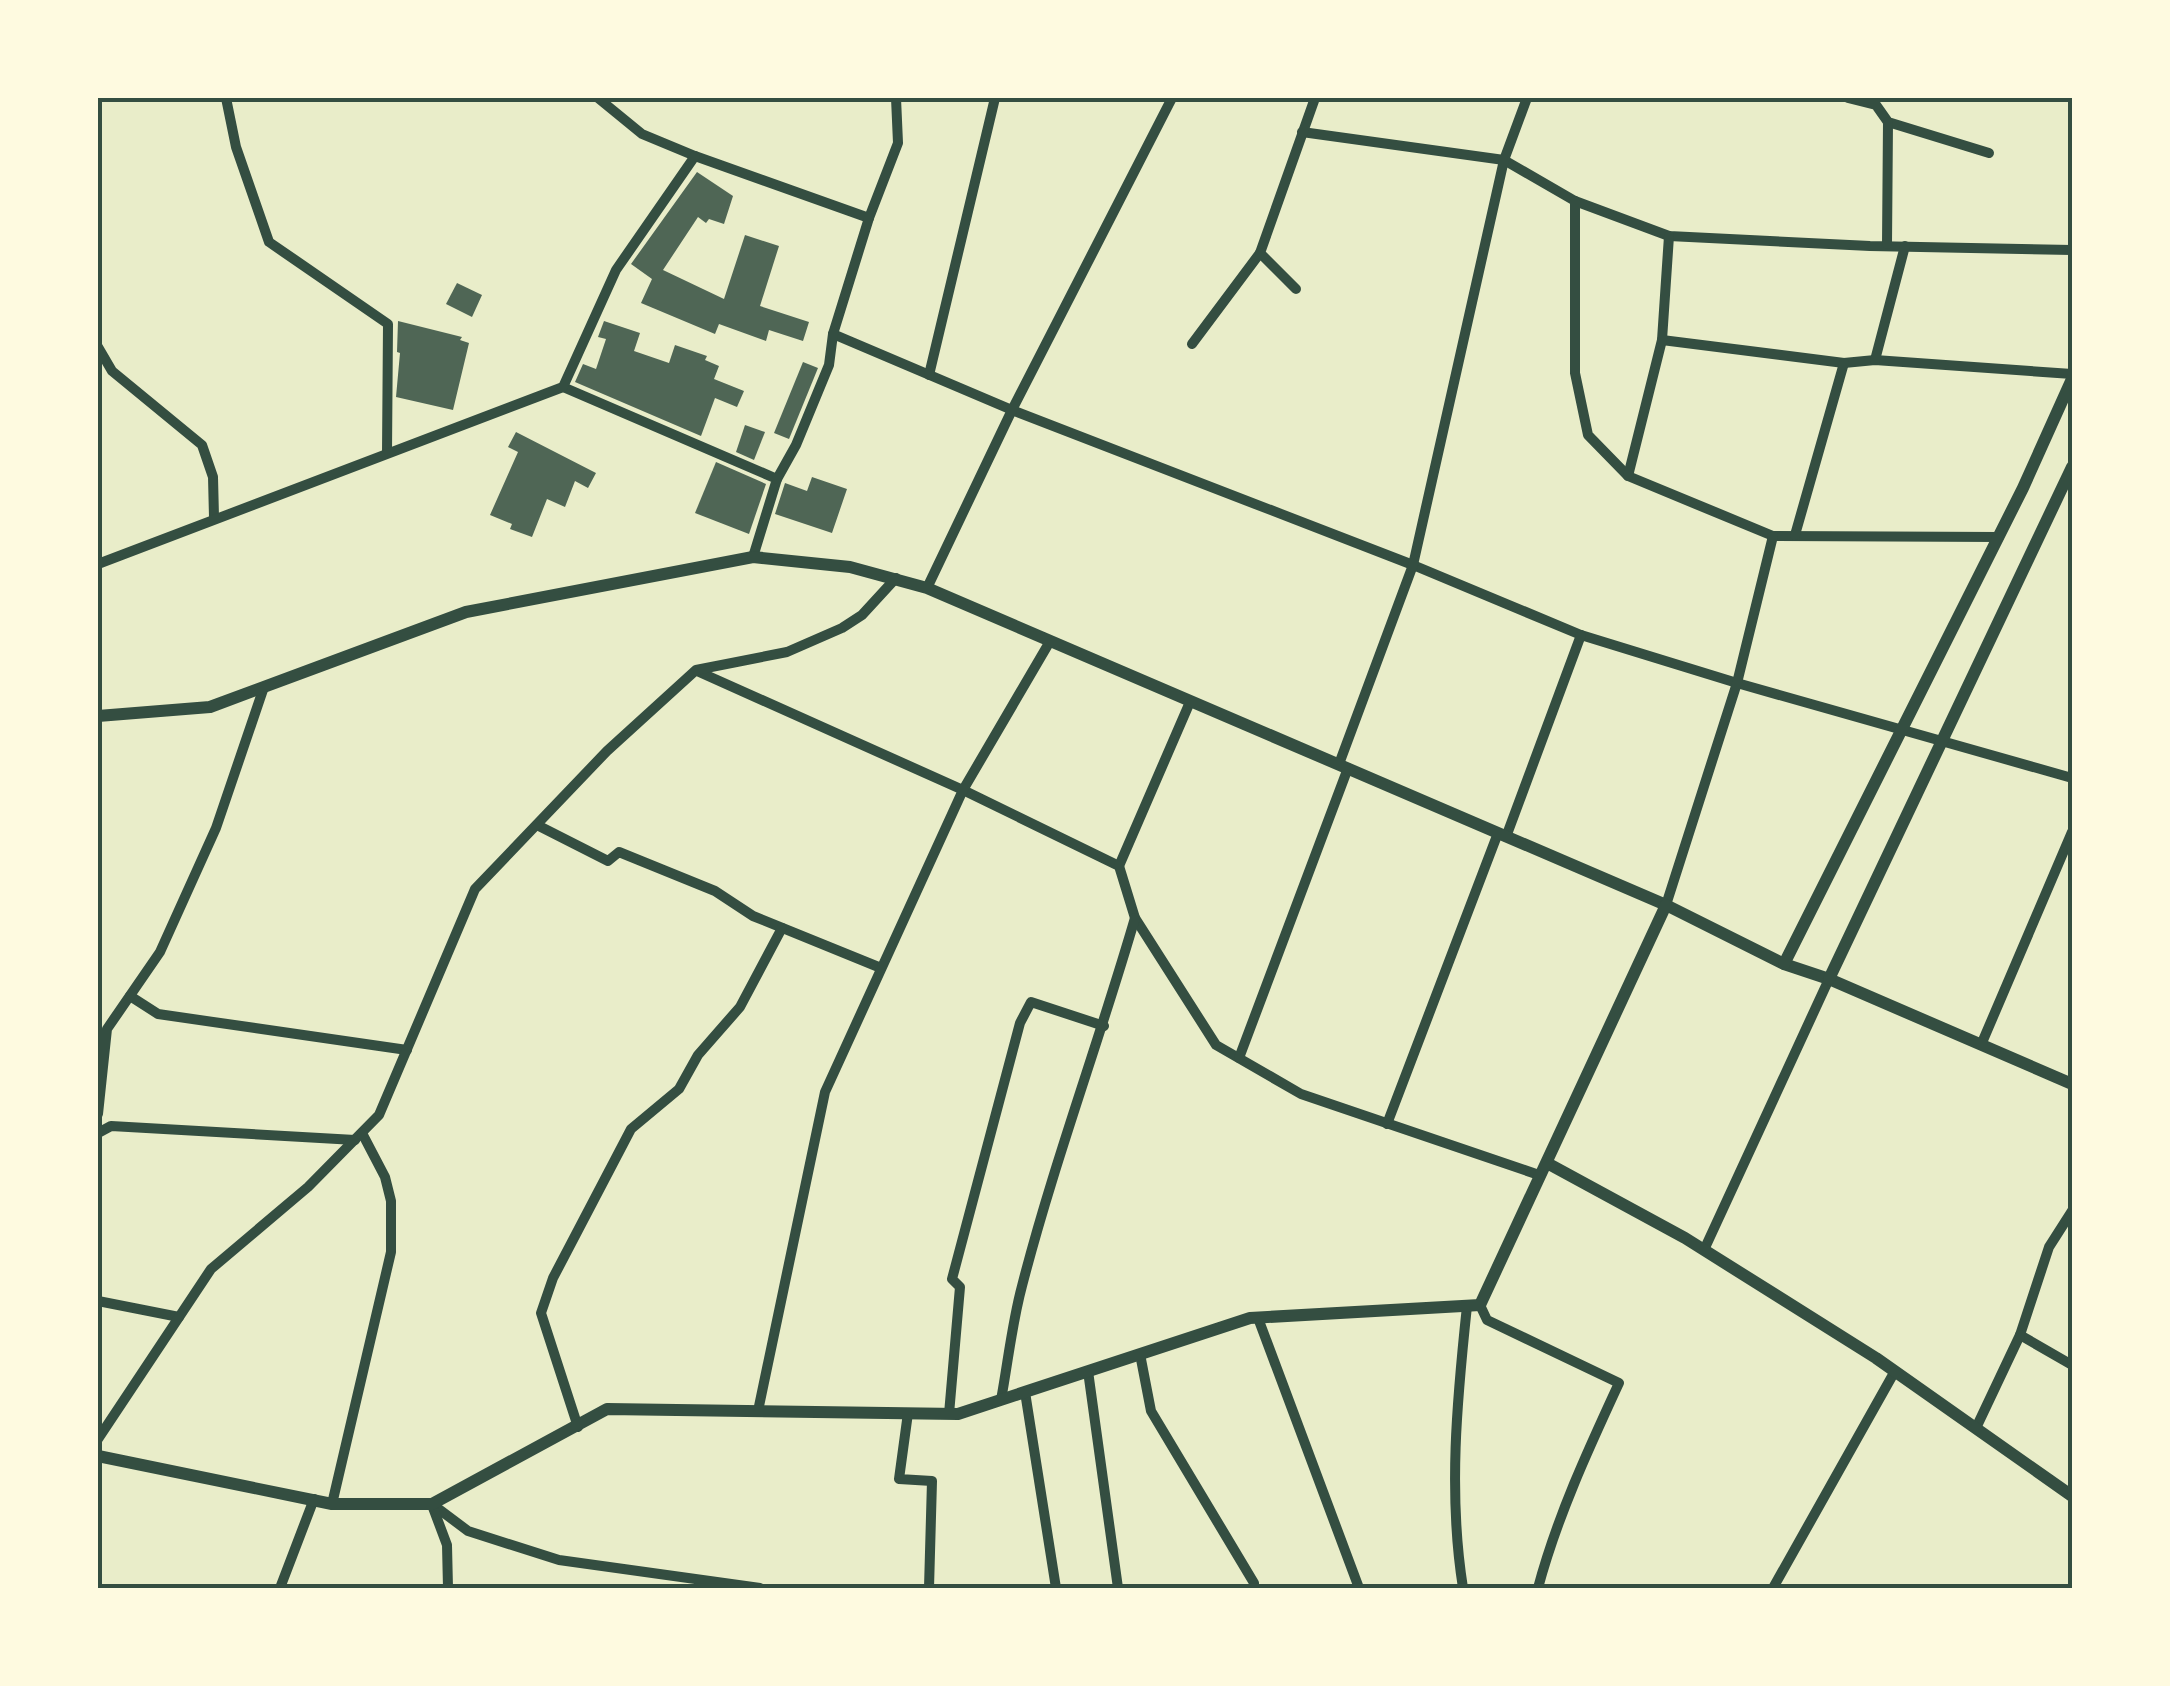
<svg xmlns="http://www.w3.org/2000/svg" width="2170" height="1686" viewBox="0 0 2170 1686" font-family="Inter,sans-serif">
  <style>
    .building { fill: #4f6655 }
    .lines { fill: none; stroke-linecap: round; stroke-linejoin: round }
    .minor { stroke: #344e41; stroke-width: 10 }
    .tertiary { stroke: #344e41; stroke-width: 12 }
    .neatline { fill: none; stroke: #344e41; stroke-width: 4 }
  </style>
  <rect width="100%" height="100%" fill="#e9edc9"/>
  <g class="building">
    <path d="M697,172l36,24 -9,28 -15,-5 -3,4 -8,-6 -35,53 61,29 21,-64 34,11 -19,60 49,16 -6,19 -34,-11 -3,11 -47,-17 -4,10 -74,-31 11,-24 -21,-15z"/>
    <path d="M457,283l25,12 -10,22 -26,-13z"/>
    <path d="M398,321l64,16 -2,3 9,3 -16,67 -57,-13 4,-44 -3,-1z"/>
    <path d="M604,321l36,12 -6,18 35,12 6,-18 32,11 -2,4 14,6 -5,13 30,12 -7,16 -22,-9 -14,38 -126,-54 8,-18 13,5 10,-30 -8,-2z"/>
    <path d="M803,362l15,6 -29,71 -15,-6z"/>
    <path d="M745,425l20,7 -11,28 -18,-8z"/>
    <path d="M516,432l80,41 -8,15 -13,-7 -10,26 -18,-8 -15,38 -22,-8 2,-5 -22,-9 28,-63 -10,-5z"/>
    <path d="M716,462l50,22 -17,50 -54,-21z"/>
    <path d="M812,477l35,12 -15,44 -57,-19 10,-31 22,8z"/>
  </g>
  <g class="lines">
    <g class="minor">
      <path d="M226,98l10,49 33,95 119,82 -1,129"/>
      <path d="M598,98l44,36 53,22 174,62"/>
      <path d="M1848,98l28,7 12,17 101,31"/>
      <path d="M1302,132l202,28 71,41 94,35 201,10 202,4"/>
      <path d="M1575,201v172l13,62 40,41 145,60 226,1"/>
      <path d="M1887,244l1,-122"/>
      <path d="M1296,289l-36,-36 55,-155"/>
      <path d="M833,334l179,76 401,155 168,70 156,48 335,95"/>
      <path d="M1662,340l182,23 31,-3 197,14"/>
      <path d="M1192,344l68,-91"/>
      <path d="M98,347l14,24 90,74 11,32 1,40"/>
      <path d="M1875,360l30,-114"/>
      <path d="M929,375l66,-277"/>
      <path d="M563,387l214,92 -24,78"/>
      <path d="M1628,476l34,-136 7,-104"/>
      <path d="M777,479l19,-34 33,-80 4,-31 36,-116 29,-75 -2,-45"/>
      <path d="M1795,535l49,-172"/>
      <path d="M98,564l465,-177 53,-117 79,-114"/>
      <path d="M927,588l85,-178 160,-312"/>
      <path d="M697,671l266,119 156,76 16,52 81,127 85,49 238,81"/>
      <path d="M1339,764l74,-199 91,-405 23,-62"/>
      <path d="M537,825l71,36 11,-9 96,39 38,25 128,52"/>
      <path d="M1506,837l75,-202"/>
      <path d="M1119,866l71,-164"/>
      <path d="M1666,905l71,-222 36,-147"/>
      <path d="M130,996l28,18 249,36"/>
      <path d="M1981,1045l91,-213"/>
      <path d="M1239,1058l109,-290"/>
      <path d="M98,1114l9,-85 53,-77 56,-124 48,-141"/>
      <path d="M1387,1124l111,-291"/>
      <path d="M98,1133l13,-7 244,14"/>
      <path d="M2072,1211l-23,36 -29,88 52,30"/>
      <path d="M1704,1250l125,-271"/>
      <path d="M98,1301l81,16"/>
      <path d="M1480,1305l7,15 132,63c-31,67 -62,134 -81,205"/>
      <path d="M1258,1318l101,270"/>
      <path d="M1140,1354l11,57 103,172"/>
      <path d="M1088,1371l30,217"/>
      <path d="M1025,1392l31,196"/>
      <path d="M1001,1400c7,-38 11,-77 21,-114 32,-124 77,-244 113,-368"/>
      <path d="M758,1411l67,-319 138,-302 86,-147"/>
      <path d="M908,1413l-9,66 33,2 -3,107"/>
      <path d="M949,1414l11,-127 -8,-8 68,-256 11,-21 73,24"/>
      <path d="M578,1427l-37,-114 12,-35 78,-149 48,-40 19,-34 42,-48 42,-79"/>
      <path d="M1976,1428l44,-93"/>
      <path d="M98,1439l113,-170 97,-82 71,-72 96,-226 132,-138 89,-81 91,-18 55,-24 20,-13 34,-37"/>
      <path d="M332,1504l59,-252v-51l-6,-24 -23,-44"/>
      <path d="M432,1504l36,27 91,29 201,28"/>
      <path d="M432,1505l15,40 1,43"/>
      <path d="M280,1588l34,-89"/>
      <path d="M1463,1588c-15,-94 -6,-188 4,-282"/>
      <path d="M1773,1588l122,-217"/>
    </g>
    <g class="tertiary">
      <path d="M98,716l112,-9 256,-95 287,-55 97,10 77,21 739,317 118,59 45,15 243,105"/>
      <path d="M1784,964l239,-476 49,-109"/>
      <path d="M1829,979l243,-512"/>
      <path d="M1547,1163l138,75 191,120 196,138"/>
      <path d="M98,1456l234,48h100l175,-95 351,5 292,-96 230,-13 186,-400"/>
    </g>
  </g>
  <rect width="2170" height="1686" fill="none" stroke="#fefae0" stroke-width="200"/>
  <rect x="100" y="100" width="1970" height="1486" class="neatline"/>
</svg>
